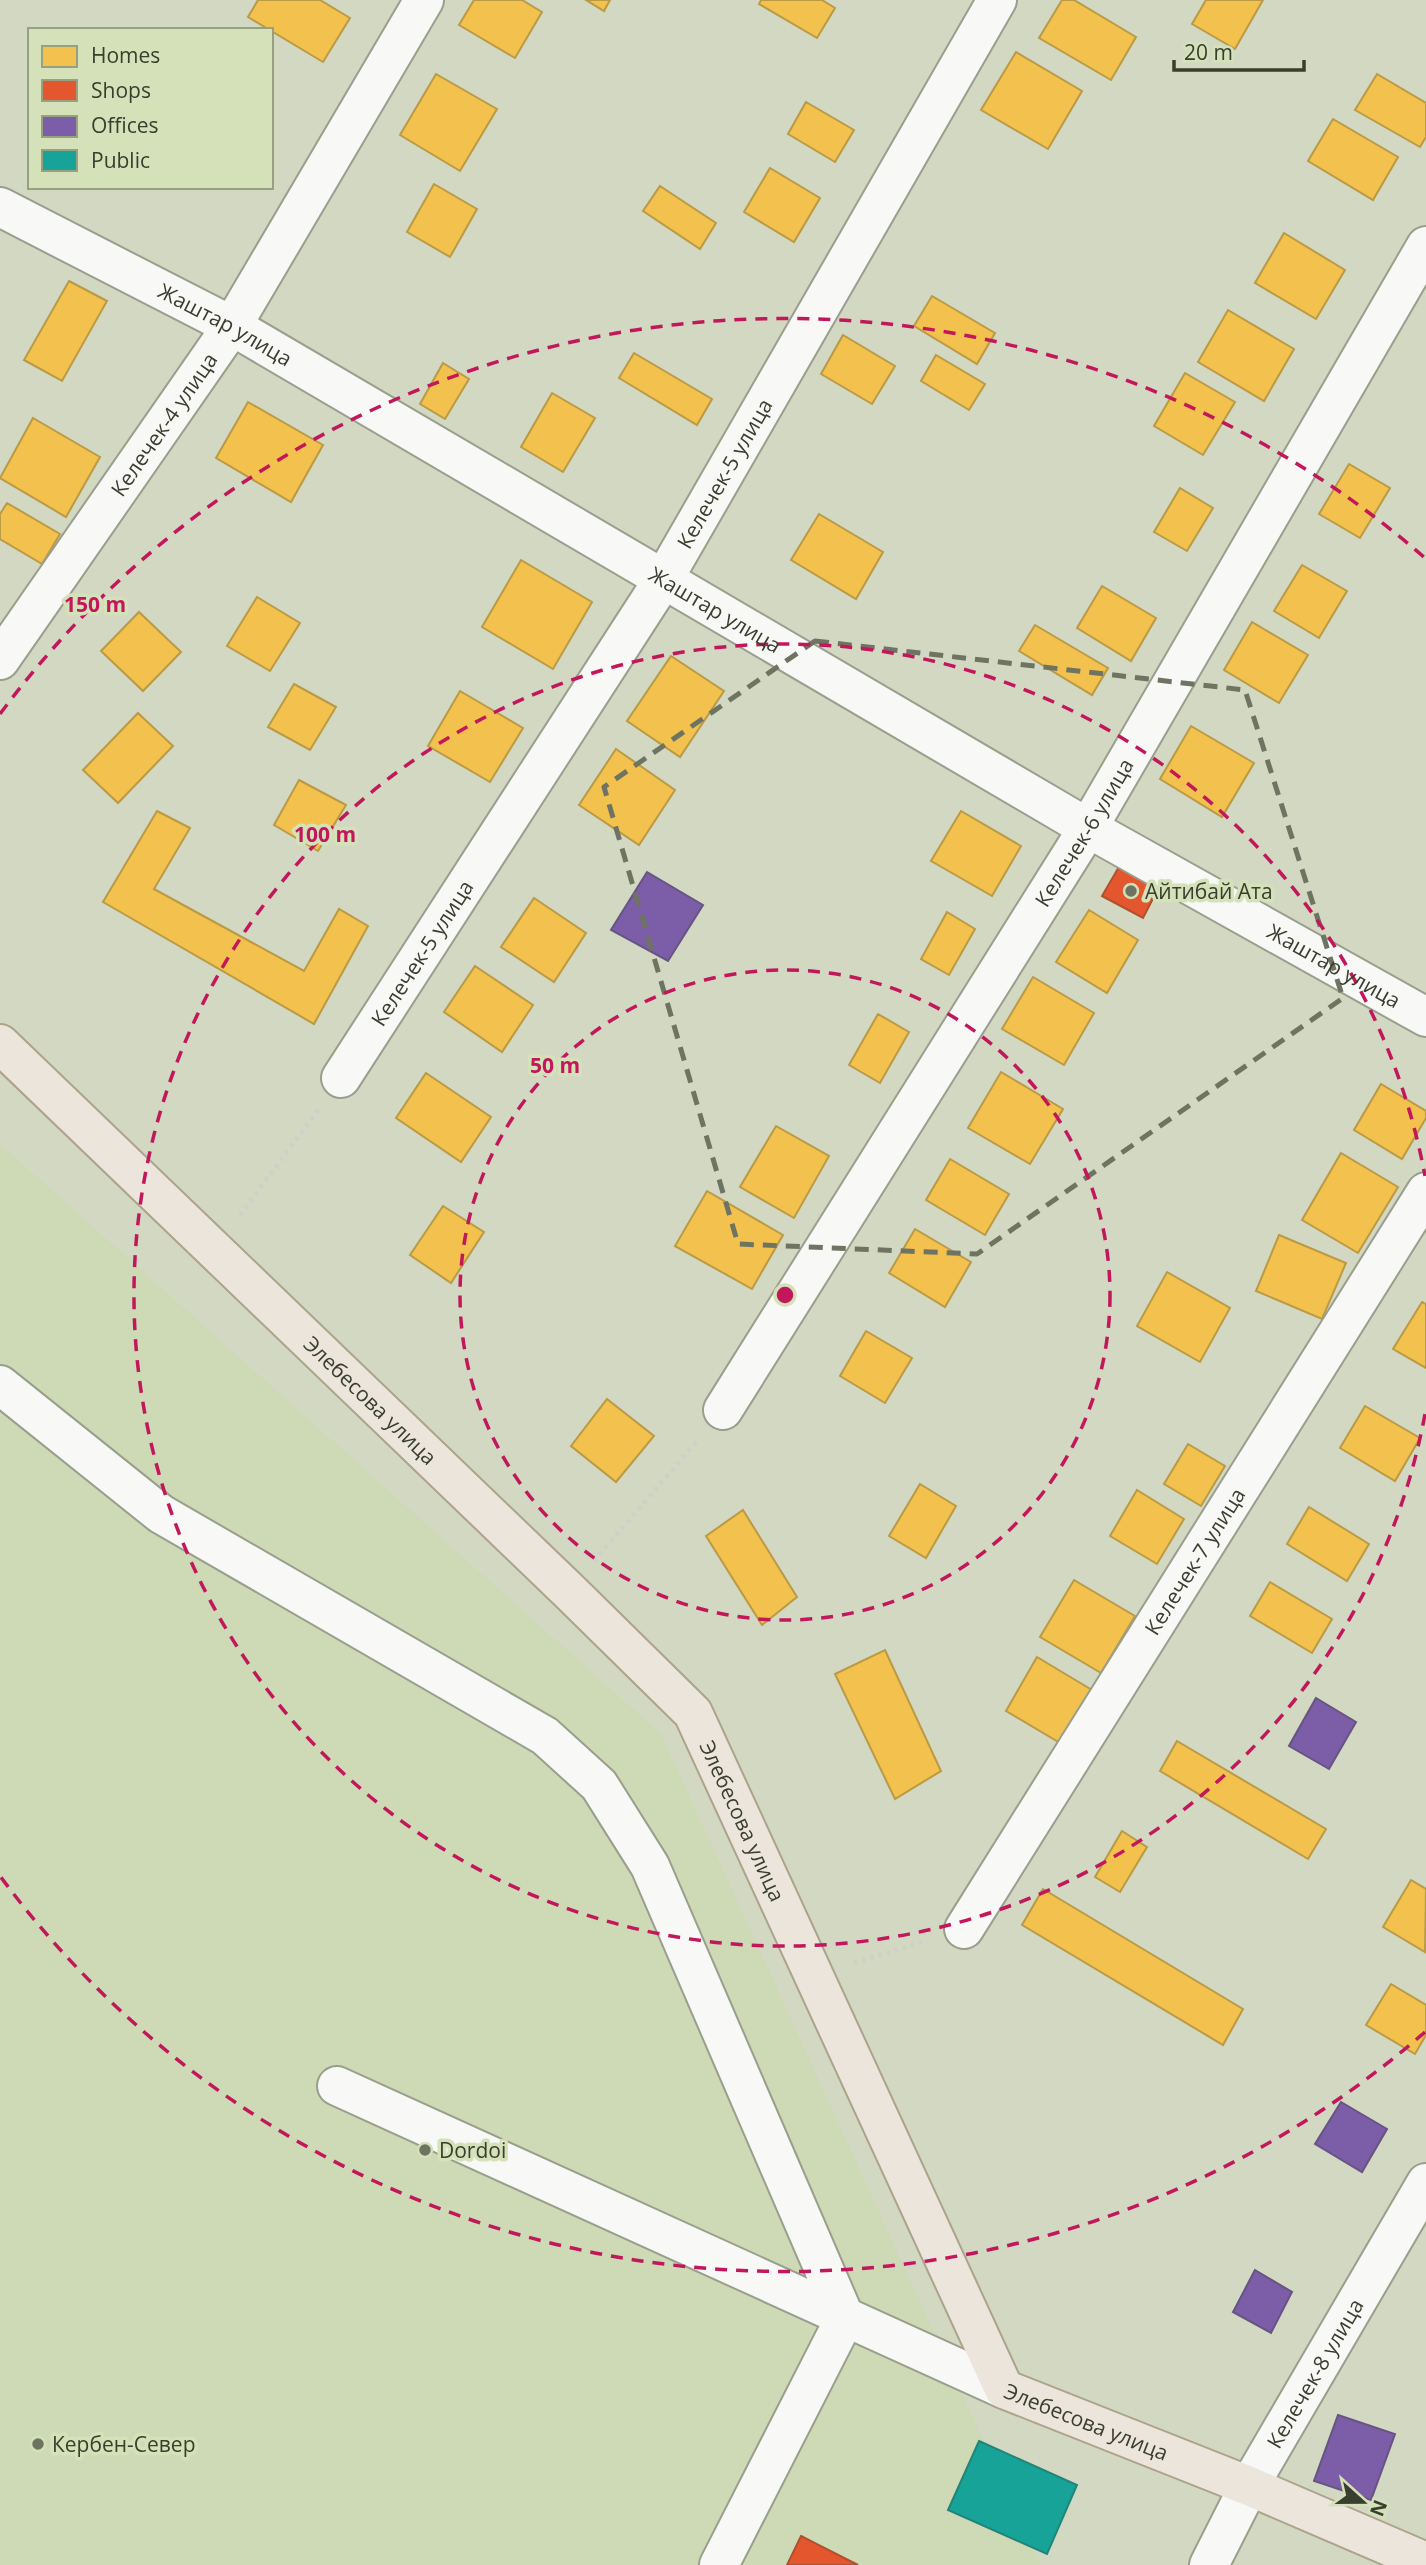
<svg xmlns="http://www.w3.org/2000/svg" width="1426" height="2565" viewBox="0 0 1426 2565" font-family="'Open Sans',sans-serif">
  <style>
    .built { fill: #ced9b5 }
    .homes { fill: #f2c14e; stroke: #ba9a44; stroke-width: 2 }
    .shops { fill: #e4572e; stroke: #b1502e; stroke-width: 2 }
    .offices { fill: #7b5ea7; stroke: #675483; stroke-width: 2 }
    .public { fill: #17a398; stroke: #218578; stroke-width: 2 }
    .lines { fill: none; stroke-linecap: round; stroke-linejoin: round }
    .minor-casing { stroke: #999e8d; stroke-width: 42 }
    .major-casing { stroke: #aca38b; stroke-width: 42 }
    .path { stroke: #cfd0ca; stroke-width: 4.5; stroke-dasharray: 3.5 5; stroke-linecap: butt }
    .minor { stroke: #f8f9f6; stroke-width: 38 }
    .major { stroke: #ebe5db; stroke-width: 38 }
    .marked { fill: none; stroke: #6f7462; stroke-width: 5; stroke-dasharray: 14 9; stroke-linejoin: round }
    .ring { fill: none; stroke: #c2185b; stroke-width: 3.5; stroke-dasharray: 12 9 }
    .poi-dot { fill: #6f7462; stroke: #d5e1b9; stroke-width: 2.5 }
    .labels { text-anchor: middle; dominant-baseline: central; stroke-width: 7; stroke-linejoin: round; paint-order: stroke }
    .street-label { font-size: 21px; fill: #393e2e; stroke: #d5e1b9 }
    .poi-label { font-size: 21px; fill: #393e2e; stroke: #d5e1b9; text-anchor: start }
    .centre { fill: #c2185b; stroke: #d5e1b9; stroke-width: 3.5 }
    .ring-label { font-size: 21px; text-anchor: middle; font-weight: bold; fill: #c2185b; stroke: #d5e1b9; stroke-width: 7; stroke-linejoin: round; paint-order: stroke }
  </style>
  <rect width="100%" height="100%" fill="#d2d8c2"/>
  <path class="built" d="M0,1144l661,590 379,831h-1040z"/>
  <g class="homes">
    <path d="M258,0h62l30,18 -27,44 -75,-45z"/>
    <path d="M474,0h48l20,12 -27,46 -56,-33z"/>
    <path d="M586,0h24l-6,11z"/>
    <path d="M761,0h61l13,8 -18,30 -58,-34z"/>
    <path d="M1062,0h12l62,37 -25,43 -72,-42z"/>
    <path d="M1206,0h57l-28,49 -43,-25z"/>
    <path d="M1016,52l66,39 -34,58 -67,-39z"/>
    <path d="M436,74l61,35 -37,62 -60,-36z"/>
    <path d="M1377,74l49,29v34l-6,10 -65,-37z"/>
    <path d="M806,102l48,28 -19,32 -47,-28z"/>
    <path d="M1333,119l65,38 -25,43 -65,-39z"/>
    <path d="M770,168l50,30 -26,44 -50,-30z"/>
    <path d="M434,184l43,25 -27,48 -43,-25z"/>
    <path d="M660,186l56,37 -16,26 -57,-38z"/>
    <path d="M1284,233l61,37 -29,49 -61,-36z"/>
    <path d="M69,281l38,20 -45,80 -38,-21z"/>
    <path d="M932,296l63,37 -18,31 -63,-38z"/>
    <path d="M1228,310l66,39 -30,52 -66,-39z"/>
    <path d="M843,335l52,31 -23,38 -51,-30z"/>
    <path d="M634,353l78,46 -15,26 -78,-47z"/>
    <path d="M936,355l49,29 -16,26 -48,-29z"/>
    <path d="M443,363l26,16 -24,40 -25,-15z"/>
    <path d="M1185,373l50,29 -32,53 -49,-29z"/>
    <path d="M552,393l43,25 -32,54 -42,-25z"/>
    <path d="M248,402l75,43 -32,57 -75,-44z"/>
    <path d="M33,418l67,39 -34,60 -66,-39z"/>
    <path d="M1349,464l41,24 -30,50 -41,-24z"/>
    <path d="M1180,488l33,20 -26,43 -33,-19z"/>
    <path d="M7,503l53,31 -18,30 -42,-25v-25z"/>
    <path d="M819,514l64,38 -27,47 -65,-39z"/>
    <path d="M521,560l71,42 -39,67 -71,-42z"/>
    <path d="M1302,565l45,26 -28,47 -45,-27z"/>
    <path d="M1102,586l54,32 -25,43 -54,-33z"/>
    <path d="M257,597l43,26 -30,48 -43,-25z"/>
    <path d="M139,612l42,40 -38,39 -42,-40z"/>
    <path d="M1252,622l56,33 -29,48 -55,-33z"/>
    <path d="M1035,625l73,43 -16,27 -73,-44z"/>
    <path d="M671,656l53,35 -44,66 -53,-36z"/>
    <path d="M294,684l42,23 -26,43 -42,-23z"/>
    <path d="M460,691l63,37 -33,54 -62,-36z"/>
    <path d="M138,713l35,33 -55,57 -35,-33z"/>
    <path d="M1191,726l63,37 -32,54 -62,-38z"/>
    <path d="M616,749l59,41 -36,55 -60,-40z"/>
    <path d="M299,780l47,25 -28,46 -44,-26z"/>
    <path d="M157,811l33,17 -36,61 150,82 35,-62 29,17 -54,98 -211,-122z"/>
    <path d="M961,811l60,35 -29,50 -61,-35z"/>
    <path d="M534,898l52,35 -32,49 -53,-35z"/>
    <path d="M1089,910l49,30 -31,53 -51,-31z"/>
    <path d="M947,912l28,17 -26,46 -28,-16z"/>
    <path d="M475,966l58,39 -31,47 -58,-40z"/>
    <path d="M1033,977l61,36 -30,52 -62,-36z"/>
    <path d="M878,1014l31,18 -29,51 -31,-18z"/>
    <path d="M1001,1072l62,37 -33,55 -62,-36z"/>
    <path d="M426,1073l65,44 -30,45 -65,-44z"/>
    <path d="M1381,1084l45,27v7l-24,41 -48,-29z"/>
    <path d="M776,1126l53,30 -35,62 -54,-31z"/>
    <path d="M1341,1153l57,34 -40,66 -56,-33z"/>
    <path d="M950,1159l59,35 -24,41 -59,-35z"/>
    <path d="M707,1191l76,44 -31,54 -77,-43z"/>
    <path d="M443,1206l41,26 -33,51 -41,-28z"/>
    <path d="M915,1229l56,33 -26,45 -56,-34z"/>
    <path d="M1279,1235l67,28 -24,56 -66,-28z"/>
    <path d="M1167,1272l63,36 -30,54 -63,-36z"/>
    <path d="M1422,1302l4,2v64l-33,-19z"/>
    <path d="M866,1331l46,27 -27,45 -45,-27z"/>
    <path d="M607,1399l47,37 -38,46 -45,-36z"/>
    <path d="M1365,1406l55,32 -25,43 -55,-33z"/>
    <path d="M1188,1444l37,22 -24,40 -37,-22z"/>
    <path d="M920,1484l36,22 -30,52 -37,-22z"/>
    <path d="M1137,1490l47,29 -27,45 -47,-28z"/>
    <path d="M1309,1507l60,37 -22,37 -60,-37z"/>
    <path d="M743,1510l54,87 -35,28 -56,-89z"/>
    <path d="M1074,1580l61,36 -34,57 -61,-36z"/>
    <path d="M1270,1582l62,37 -20,34 -62,-37z"/>
    <path d="M885,1650l56,121 -46,28 -60,-125z"/>
    <path d="M1037,1657l55,33 -32,53 -54,-32z"/>
    <path d="M1177,1741l149,88 -18,30 -148,-88z"/>
    <path d="M1122,1831l25,16 -27,45 -25,-15z"/>
    <path d="M1411,1880l15,9 -1,63 -42,-25z"/>
    <path d="M1043,1889l200,120 -20,36 -201,-120z"/>
    <path d="M1391,1984l35,21v30l-11,19 -49,-29z"/>
  </g>
  <g class="shops">
    <path d="M1120,865l39,22 -16,31 -41,-22z"/>
    <path d="M801,2536l57,29h-71z"/>
  </g>
  <g class="offices">
    <path d="M647,872l56,33 -35,56 -57,-31z"/>
    <path d="M1316,1698l40,24 -27,47 -40,-23z"/>
    <path d="M1341,2102l46,27 -25,43 -47,-28z"/>
    <path d="M1255,2270l37,22 -21,41 -38,-21z"/>
    <path d="M1338,2415l57,19 -24,66 -57,-19z"/>
  </g>
  <path class="public" d="M979,2441l98,44 -30,69 -99,-44z"/>
  <g class="lines">
    <defs>
      <g id="minor">
        <path id="s1" d="M0,207l232,119 856,502 338,189"/>
        <path id="s2" d="M0,660l232,-334 192,-326"/>
        <path id="s3" d="M341,1078l322,-498 334,-580"/>
        <path d="M0,1385l161,129 384,222 54,49 51,81 195,452 -126,247"/>
        <path id="s4" d="M723,1410l365,-582 338,-582"/>
        <path id="s5" d="M964,1929l462,-737"/>
        <path d="M337,2086l667,303"/>
        <path id="s6" d="M1209,2565l40,-79 177,-303"/>
      </g>
      <g id="major">
        <path id="s7" d="M0,1044l569,547 124,122 311,676 245,97 177,76"/>
      </g>
    </defs>
    <use href="#minor" class="minor-casing"/>
    <use href="#major" class="major-casing"/>
    <g class="path">
      <path d="M240,1215l78,-105"/>
      <path d="M594,1561l104,-121"/>
      <path d="M854,1963l72,-22"/>
    </g>
    <use href="#minor" class="minor"/>
    <use href="#major" class="major"/>
  </g>
  <path class="marked" d="M815,641l430,49 98,308 -366,256 -239,-10 -134,-457z"/>
  <g class="ring">
    <circle cx="785" cy="1295" r="325"/>
    <path d="M1425 1414A651 651 0 1 1 1425 1176"/>
    <path d="M1425 2032A976 976 0 0 1 0 1876M0 714A976 976 0 0 1 1425 558"/>
  </g>
  <g class="poi-dot">
    <circle cx="1131" cy="891" r="7"/>
    <circle cx="425" cy="2150" r="7"/>
    <circle cx="38" cy="2444" r="7"/>
  </g>
  <g class="labels">
    <g class="street-label">
      <text stroke="none"><textPath href="#s1" startOffset="254">Жаштар улица</textPath></text>
      <text stroke="none"><textPath href="#s2" startOffset="287">Келечек-4 улица</textPath></text>
      <text stroke="none"><textPath href="#s3" startOffset="716">Келечек-5 улица</textPath></text>
      <text stroke="none"><textPath href="#s1" startOffset="821">Жаштар улица</textPath></text>
      <text stroke="none"><textPath href="#s4" startOffset="681">Келечек-6 улица</textPath></text>
      <text stroke="none"><textPath href="#s3" startOffset="149">Келечек-5 улица</textPath></text>
      <text stroke="none"><textPath href="#s1" startOffset="1535">Жаштар улица</textPath></text>
      <text stroke="none"><textPath href="#s7" startOffset="514">Элебесова улица</textPath></text>
      <text stroke="none"><textPath href="#s5" startOffset="434">Келечек-7 улица</textPath></text>
      <text stroke="none"><textPath href="#s7" startOffset="1082">Элебесова улица</textPath></text>
      <text stroke="none"><textPath href="#s6" startOffset="219">Келечек-8 улица</textPath></text>
      <text stroke="none"><textPath href="#s7" startOffset="1796">Элебесова улица</textPath></text>
    </g>
    <g class="poi-label">
      <text x="1145" y="891">Айтибай Ата</text>
      <text x="439" y="2150">Dordoi</text>
      <text x="52" y="2444">Кербен-Север</text>
    </g>
  </g>
  <circle cx="785" cy="1295" r="10" class="centre"/>
  <g class="ring-label">
    <text x="95" y="612">150 m</text>
    <text x="325" y="842">100 m</text>
    <text x="555" y="1073">50 m</text>
  </g>
  <rect x="28" y="28" width="245" height="161" fill="#d5e1b9" stroke="#97a081" stroke-width="2"/>
  <rect x="42" y="46" width="35" height="21" fill="#f2c14e" stroke="#97a081" stroke-width="2"/>
  <text x="91" y="63" font-size="21" fill="#393e2e">Homes</text>
  <rect x="42" y="80" width="35" height="21" fill="#e4572e" stroke="#97a081" stroke-width="2"/>
  <text x="91" y="98" font-size="21" fill="#393e2e">Shops</text>
  <rect x="42" y="116" width="35" height="21" fill="#7b5ea7" stroke="#97a081" stroke-width="2"/>
  <text x="91" y="133" font-size="21" fill="#393e2e">Offices</text>
  <rect x="42" y="150" width="35" height="21" fill="#17a398" stroke="#97a081" stroke-width="2"/>
  <text x="91" y="168" font-size="21" fill="#393e2e">Public</text>
  <g transform="translate(1363 2502) rotate(111)" stroke="#d5e1b9" stroke-width="5" paint-order="stroke">
  <path d="M0-5L12 26L0 18L-12 26Z" fill="#393e2e"/>
  <text y="-10" font-size="19" font-weight="bold" text-anchor="middle" fill="#393e2e">N</text>
  </g>
  <path d="M1174 60v10h130v-10" fill="none" stroke="#393e2e" stroke-width="3.5"/>
  <text x="1184" y="60" font-size="21" fill="#393e2e" stroke="#d5e1b9" stroke-width="5" paint-order="stroke">20 m</text>
</svg>
